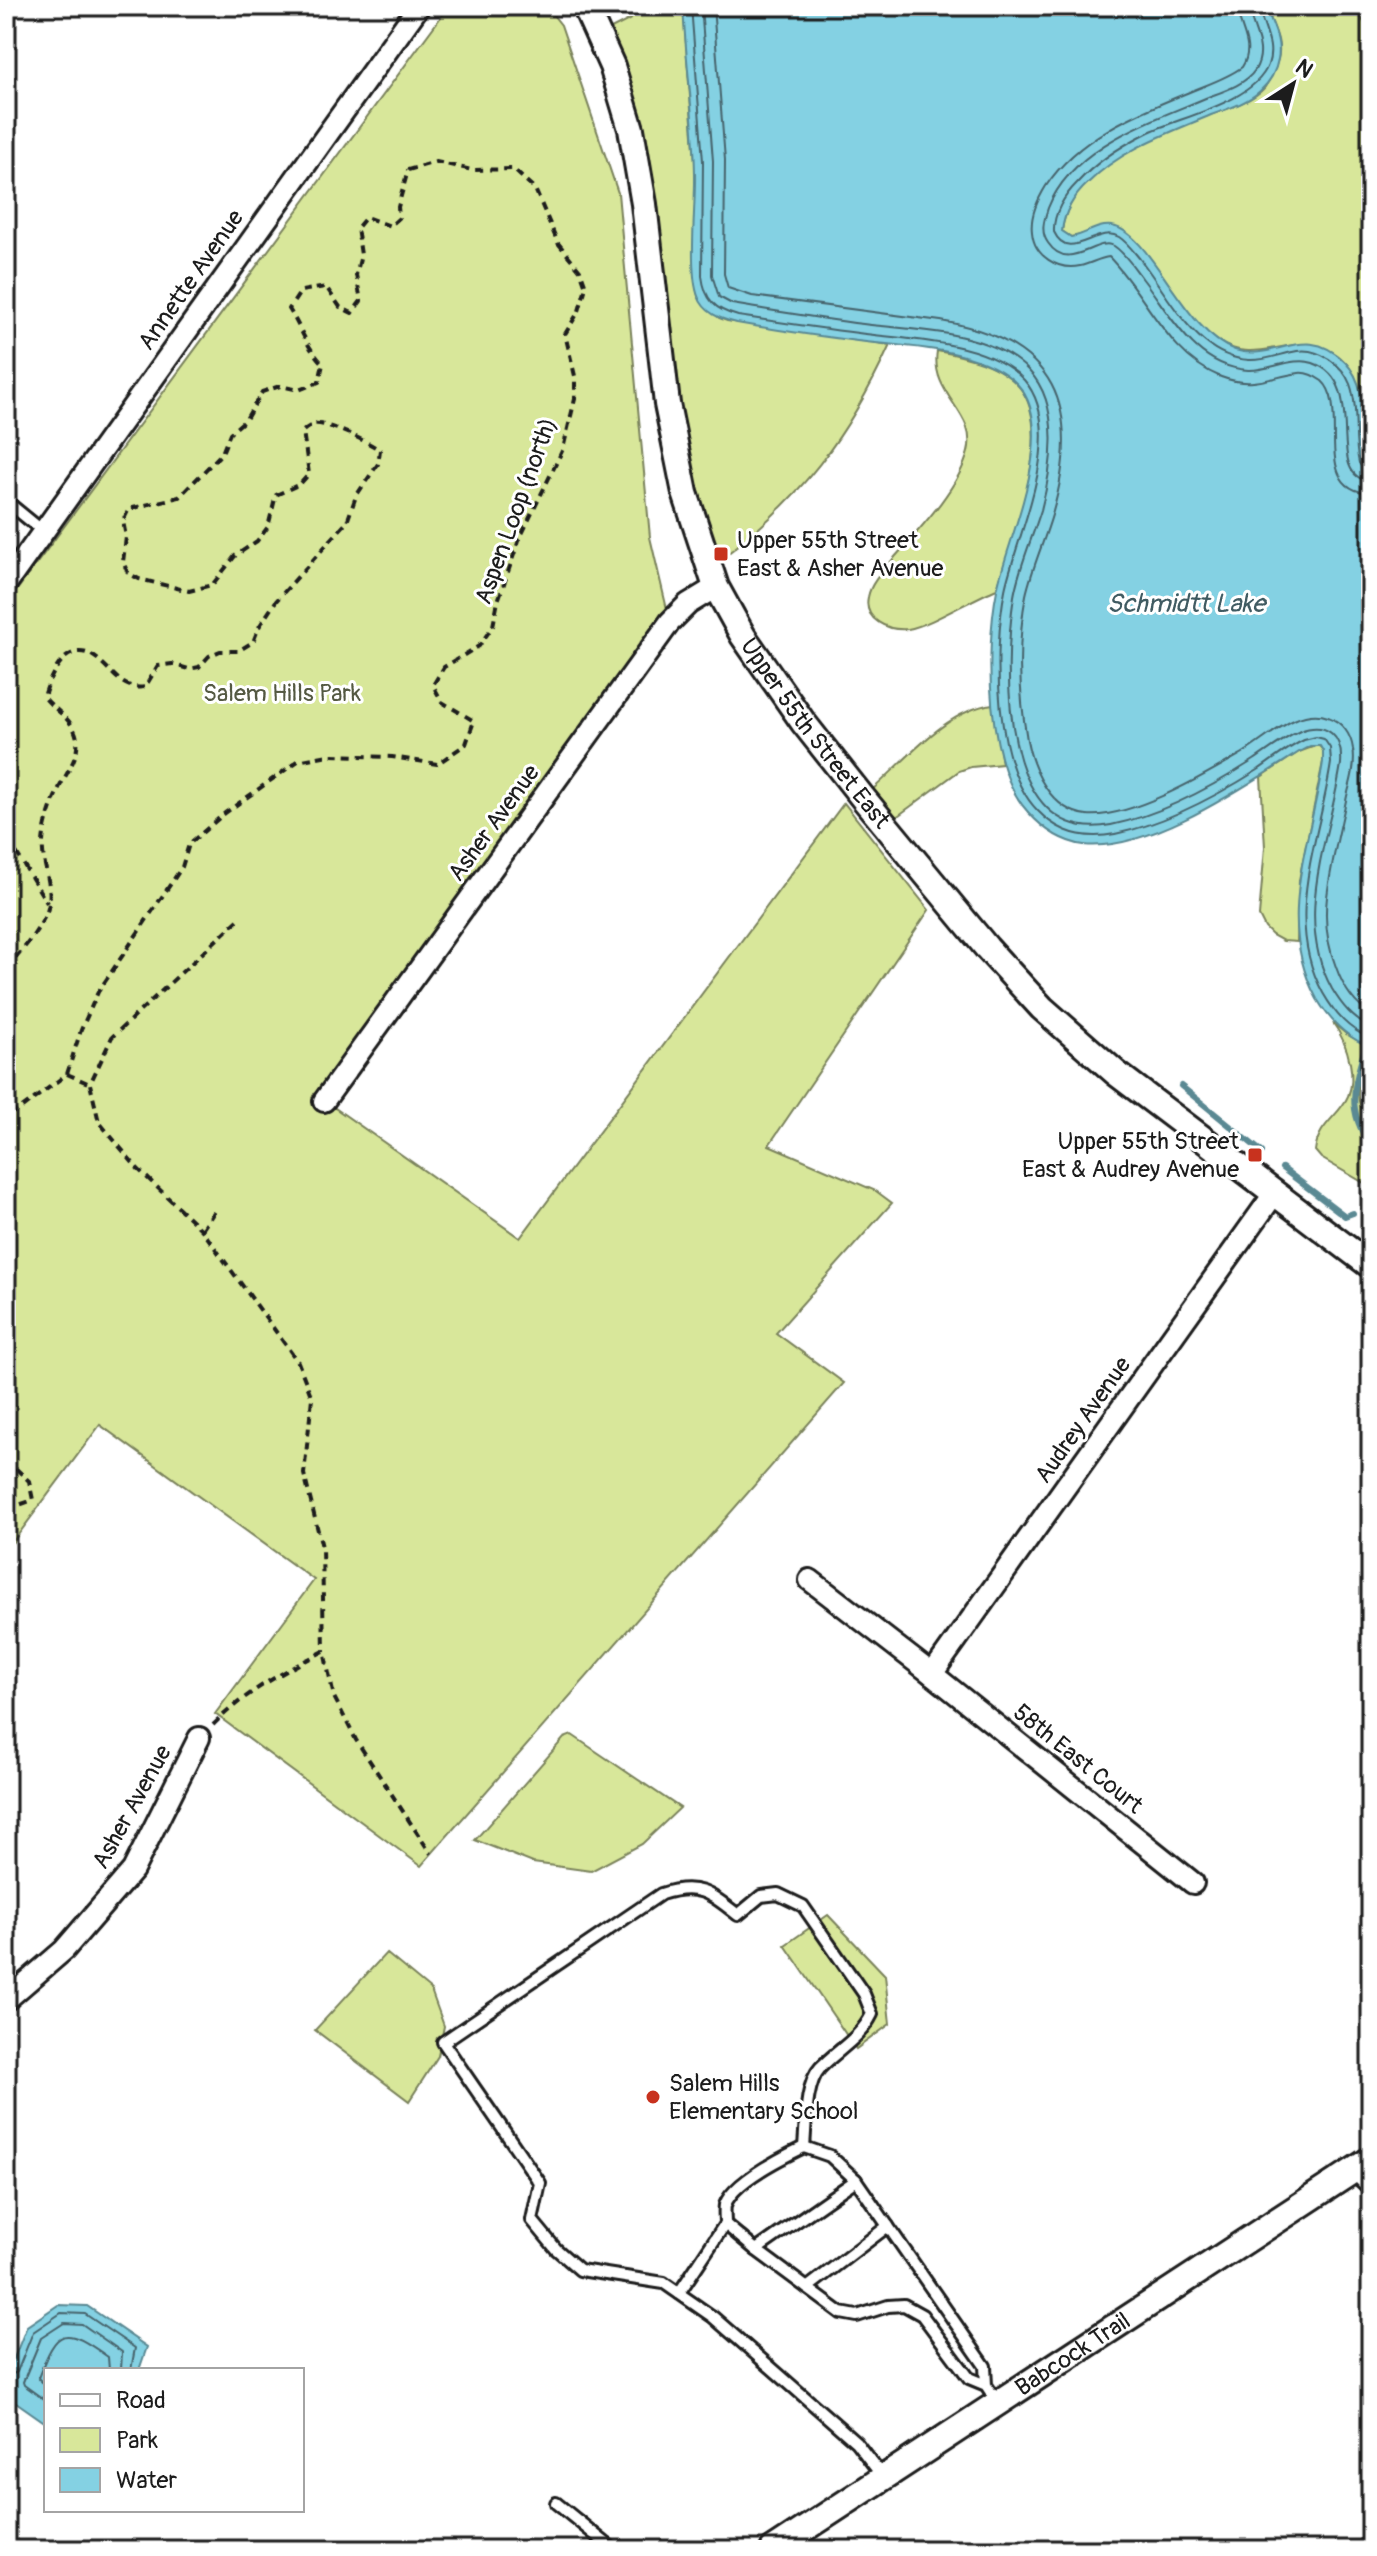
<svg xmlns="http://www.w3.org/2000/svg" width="1377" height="2556" viewBox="0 0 1377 2556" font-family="Pangolin,sans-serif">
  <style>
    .green { fill: #d8e79a; stroke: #7a825b; stroke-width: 2 }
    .water { fill: #84d1e3; stroke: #5a8993; stroke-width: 2 }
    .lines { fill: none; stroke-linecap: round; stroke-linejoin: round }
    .shore { stroke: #46646c; stroke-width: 2 }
    .stream { stroke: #5a8993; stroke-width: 6 }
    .service-casing { stroke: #1c1c1c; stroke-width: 16 }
    .minor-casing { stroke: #1c1c1c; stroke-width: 26 }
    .tertiary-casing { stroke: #1c1c1c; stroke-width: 30 }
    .path { stroke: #1c1c1c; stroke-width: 4; stroke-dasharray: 8 6; stroke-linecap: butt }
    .service { stroke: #fff; stroke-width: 10 }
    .minor { stroke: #fff; stroke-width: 20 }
    .tertiary { stroke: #fff; stroke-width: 24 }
    .poi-dot { fill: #c8321e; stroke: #fff; stroke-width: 3 }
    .labels { text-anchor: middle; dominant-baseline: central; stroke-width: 6; stroke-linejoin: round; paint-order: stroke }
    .street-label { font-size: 24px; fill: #1c1c1c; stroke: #fff }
    .poi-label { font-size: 24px; fill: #1c1c1c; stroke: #fff; text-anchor: start }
    .park-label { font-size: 24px; fill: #545942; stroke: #fff }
    .water-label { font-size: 26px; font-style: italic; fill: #405b62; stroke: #fff }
  </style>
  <rect width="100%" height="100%" fill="#fff"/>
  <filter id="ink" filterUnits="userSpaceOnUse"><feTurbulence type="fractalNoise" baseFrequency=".0125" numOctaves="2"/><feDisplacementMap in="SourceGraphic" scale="16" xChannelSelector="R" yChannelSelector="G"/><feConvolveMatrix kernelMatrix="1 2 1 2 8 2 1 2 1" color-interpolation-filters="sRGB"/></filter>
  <g filter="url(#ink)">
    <g class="green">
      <path d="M449,6h97l15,19 57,168 32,344 20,85 -345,479 195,137 324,-435 85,107 -160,235 107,46 16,12 -116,130 68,50 -423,483 -206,-152 99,-134 -214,-155 -94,126v-946z"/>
      <path d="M643,6h40l12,155 1,126 2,9 21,22 8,3 163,24c-41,90 -90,156 -171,215 -16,-50 -30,-101 -39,-154 -15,-96 -16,-195 -40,-290 -7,-30 -18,-58 -29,-87l20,-10z"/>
      <path d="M1266,6h88l17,28v438c-13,-36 2,-87 -31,-115 -42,-33 -80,13 -122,-16 -41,-28 -56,-82 -96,-111 -18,-6 -33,4 -51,7l-9,-6c6,-63 99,-96 148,-116 17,-6 43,-14 55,-28 5,-7 11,-20 13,-28 5,-19 -7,-35 -12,-53z"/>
      <path d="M937,351c28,5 64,13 83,37 36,46 -9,151 -23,201 -24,9 -68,37 -89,40 -20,2 -45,-9 -40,-32 3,-16 18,-29 27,-40 23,-26 65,-71 73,-105 10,-39 -38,-56 -31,-101z"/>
      <path d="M993,704l9,60 -31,3 -12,4 -64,47 -23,-28c35,-31 74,-80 121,-86z"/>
      <path d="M1318,745l5,5v12l-24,118 -2,62 -14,-1 -11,-6 -7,-7 -6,-12 6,-69 -4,-70 38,-25z"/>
      <path d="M1333,1023l13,11 25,13c0,22 -14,27 -13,48 1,13 8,17 13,28 3,8 0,53 0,64l-50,-29 -6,-7c4,-38 45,-38 35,-88 -3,-15 -8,-28 -17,-40z"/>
      <path d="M572,1735l108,73 -38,36 -51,27 -58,-8 -58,-23 89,-102z"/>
      <path d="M828,1915l57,60 5,49 -34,25 -71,-104z"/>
      <path d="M386,1953l45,37 13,36 -6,30 -29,45 -94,-71z"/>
    </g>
    <g class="water">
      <path d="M683,6h583c5,18 16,33 12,53 -2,12 -9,24 -18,32 -13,12 -33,18 -49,24 -44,19 -89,34 -123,68 -14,13 -24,29 -26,48l9,6c14,-2 26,-13 41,-11 39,6 71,106 123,124 40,13 70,-29 110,12 28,28 13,76 26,110v575c-25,-9 -41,-26 -54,-48 -43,-77 -6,-157 6,-237v-11l-3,-5h-10l-11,6c-54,34 -149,100 -215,93 -22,-3 -41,-16 -56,-33 -42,-46 -43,-163 -31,-222 10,-51 63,-158 21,-205 -35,-38 -113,-38 -161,-44 -40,-5 -81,-11 -120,-18 -17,-4 -33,-10 -39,-27 -10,-26 -2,-92 -3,-123 -1,-56 -9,-111 -12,-167z"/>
      <path d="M58,2305l29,1 60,41 -8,23h-93v53l-40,-28v-17l21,-52z"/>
    </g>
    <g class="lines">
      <g class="shore">
        <path d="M691,6l12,155 -1,115c3,24 13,34 36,40 40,6 80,12 120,17 51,7 129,7 166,47 45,51 -8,156 -19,210 -12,59 -11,177 33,221 21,22 47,29 77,23 50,-10 100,-37 143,-64 15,-10 29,-22 46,-30l12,-3 8,2 6,9 1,15c-11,76 -49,156 -8,230 12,21 25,36 48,46"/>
        <path d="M701,6l12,155 -1,114 7,22 13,7 18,3c38,6 75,12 113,17 54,7 125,5 166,47 33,34 23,98 12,139 -9,29 -22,57 -27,86 -11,70 -15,250 97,229 50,-10 101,-38 143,-65 15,-10 29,-21 46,-29 27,-10 43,5 41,33 -11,74 -49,153 -9,225 10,17 21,30 39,39"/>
        <path d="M713,6l12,154 -1,114 4,14 24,8 189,25c116,20 142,86 111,194 -8,27 -20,53 -26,80 -9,46 -7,99 1,145 6,31 24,71 60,75 44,4 118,-40 156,-62 24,-14 55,-47 85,-36 14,5 23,17 25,32 3,15 -2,32 -6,47 -7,33 -16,67 -20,101 -3,25 0,47 9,70 7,20 17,37 35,47"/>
        <path d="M1237,6c1,23 19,39 5,61 -16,12 -37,18 -55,26 -52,21 -109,44 -141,93 -8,13 -16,31 -14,46 2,24 26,39 48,34 10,-2 19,-8 29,-9 38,39 59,99 112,120 32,12 49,0 78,-4 8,-1 17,4 23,8 29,26 -13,110 49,112"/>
        <path d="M1249,6c1,24 20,40 6,64 -9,14 -31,21 -47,27 -56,24 -135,48 -160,111 -4,12 -8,24 0,35 21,31 48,-7 66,3 11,7 20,22 28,32 29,37 53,89 106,92 22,1 45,-14 65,-7 58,20 8,115 58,118"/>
        <path d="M1259,6c2,21 17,37 9,59 -14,37 -88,52 -121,68 -26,13 -51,29 -70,50 -13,13 -24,31 -23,49 15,32 43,-8 65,5 8,5 15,15 21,22 21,27 38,60 64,82 13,11 28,18 45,19 17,1 31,-6 48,-9 21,-4 46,14 53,33 9,25 3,54 9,79l4,6 8,2"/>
        <path d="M6,2377l11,-5 16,-40 28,-19 24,1 50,34 -4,22"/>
        <path d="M46,2386l-8,-8c20,-52 26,-52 70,-21l1,13"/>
        <path d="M46,2401l-22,-16 -1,-3 18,-44 23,-15 18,1 40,28 -1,18"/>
      </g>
      <g class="stream">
        <path d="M1366,1045c-12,39 -21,66 5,100"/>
        <path d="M1181,1086l81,66"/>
        <path d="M1282,1168l63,48 8,-3"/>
      </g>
      <defs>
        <g id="service">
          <path d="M6,501l38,31"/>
          <path d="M804,2147c2,-21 1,-63 16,-79 18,-19 40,-29 52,-54l-8,-20 -61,-88 -25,-12 -17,2 -23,19c-28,-22 -41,-33 -77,-21l-218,148 97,141 -8,37 24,29 24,21 84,13 49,34 143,125 26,34"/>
          <path d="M756,2250l100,-70"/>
          <path d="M807,2288l81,-62"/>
          <path d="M679,2293l46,-69"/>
          <path d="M986,2385l-17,-7 -47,-63 -18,-10 -16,1 -31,10 -16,-3 -85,-63 -31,-26c0,-5 -1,-14 0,-19 8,-23 58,-48 79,-58l26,9 26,24 129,186 1,19 12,18"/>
          <path d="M556,2503l58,47"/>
        </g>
        <g id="minor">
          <path d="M6,584l413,-578"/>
          <path d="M324,1101l346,-479 18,-18 28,-17"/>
          <path d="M810,1580l122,94 261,209"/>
          <path d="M932,1674l342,-480"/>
          <path d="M6,2000l58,-50 69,-80 66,-132"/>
          <path d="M1356,2169l15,15"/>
        </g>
        <g id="tertiary">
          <path id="s1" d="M585,6l27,60 19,63 13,75 23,200 18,89 31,94 27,49 60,86 60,76 124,150 55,60 74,65 255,193"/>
          <path id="s2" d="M773,2550l598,-391"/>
        </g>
      </defs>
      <use href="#service" class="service-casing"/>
      <use href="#minor" class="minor-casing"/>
      <use href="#tertiary" class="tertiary-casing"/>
      <g class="path">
        <path d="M6,844l7,3 34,56"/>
        <path d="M238,920l-126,117 -22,47 9,38 39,47 64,61 96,132 14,36 -8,76 18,73 2,104"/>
        <path d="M6,968c11,-9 39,-46 42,-60 6,-23 -7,-44 -5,-66 1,-14 7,-34 13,-47 7,-18 24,-37 21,-56 -3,-20 -22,-28 -33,-42 8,-29 28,-64 59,-33 13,12 21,26 42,23l13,-21 14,-2 17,5 10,-2 10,-11 11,-5h18l15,-9 6,-15 17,-26 71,-79 9,-26 22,-32 2,-14c-12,-8 -52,-28 -66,-26 -2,1 -9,5 -11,7l6,43 -9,10 -24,11 -8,32 -11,14 -22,15 -23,29 -23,6 -50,-12 -11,-6 -5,-11 3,-25 -3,-16 6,-12 50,-12 43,-44 8,-20 16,-14 16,-27 18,-6 19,4 20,-8 4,-18c-16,-16 -22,-36 -34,-55l12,-18 25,-4 14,20 12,6 9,-12 -5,-26 5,-20 -4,-27 9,-11 24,9 9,-8 -1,-11 10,-37 28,-8 36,8 41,-1 22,20 23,54 22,27 6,17 -7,24 -14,23 10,42v23l-12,50 -44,91 -21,61 -5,25 -14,20 -35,21 -11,18 9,17 32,19 -8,23 -29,20 -45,-7 -64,-2 -30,6 -73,52 -36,31 -7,23 -84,125 -17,38 -14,44 -45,34 -16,8"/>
        <path d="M67,1074l23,10"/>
        <path d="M202,1230l12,-18"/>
        <path d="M6,1459l23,22 4,19 -17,6 -10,-4"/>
        <path d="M213,1725c34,-34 68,-52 111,-74l10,46 22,43 75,114"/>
      </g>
      <use href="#service" class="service"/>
      <use href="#minor" class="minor"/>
      <use href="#tertiary" class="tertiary"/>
    </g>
  </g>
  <g class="poi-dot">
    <rect x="713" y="546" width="16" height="16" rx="4"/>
    <rect x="1247" y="1147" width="16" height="16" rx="4"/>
    <circle cx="653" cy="2097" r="8"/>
  </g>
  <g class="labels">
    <g class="street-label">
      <text transform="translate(191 280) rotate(-55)">Annette Avenue</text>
      <text transform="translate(516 511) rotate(-70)">Aspen Loop (north)</text>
      <text stroke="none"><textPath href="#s1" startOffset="776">Upper 55th Street East</textPath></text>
      <text transform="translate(494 823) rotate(-54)">Asher Avenue</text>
      <text transform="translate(1083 1420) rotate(-55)">Audrey Avenue</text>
      <text transform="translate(1078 1759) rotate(39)">58th East Court</text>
      <text transform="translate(132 1807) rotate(-61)">Asher Avenue</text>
      <text stroke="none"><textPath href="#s2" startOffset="358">Babcock Trail</textPath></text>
    </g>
    <g class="poi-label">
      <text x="737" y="540">Upper 55th Street<tspan x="737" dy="28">East &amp; Asher Avenue</tspan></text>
      <text x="1239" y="1141" text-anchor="end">Upper 55th Street<tspan x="1239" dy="28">East &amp; Audrey Avenue</tspan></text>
      <text x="669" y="2083">Salem Hills<tspan x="669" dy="28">Elementary School</tspan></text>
    </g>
    <g class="park-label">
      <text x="282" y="693">Salem Hills Park</text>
    </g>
    <g class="water-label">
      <text x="1186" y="604">Schmidtt Lake</text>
    </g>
  </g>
  <rect width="1377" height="2556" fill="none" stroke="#fff" stroke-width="32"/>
  <rect x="16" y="16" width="1345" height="2524" fill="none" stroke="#1c1c1c" stroke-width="3" filter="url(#ink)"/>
  <rect x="44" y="2368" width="260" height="144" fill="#ffffff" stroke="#a4a4a4" stroke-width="2"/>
  <rect x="60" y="2394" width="40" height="12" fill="#ffffff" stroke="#a4a4a4" stroke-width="2"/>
  <text x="116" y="2408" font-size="24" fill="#1c1c1c">Road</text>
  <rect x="60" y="2428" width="40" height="24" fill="#d8e79a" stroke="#a4a4a4" stroke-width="2"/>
  <text x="116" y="2448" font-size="24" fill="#1c1c1c">Park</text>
  <rect x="60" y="2468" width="40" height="24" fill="#84d1e3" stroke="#a4a4a4" stroke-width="2"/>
  <text x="116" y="2488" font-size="24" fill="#1c1c1c">Water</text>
  <g transform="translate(1293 84) rotate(36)" stroke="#ffffff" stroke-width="6" paint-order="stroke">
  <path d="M0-6L14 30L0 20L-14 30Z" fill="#1c1c1c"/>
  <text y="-12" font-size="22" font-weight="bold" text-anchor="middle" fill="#1c1c1c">N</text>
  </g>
</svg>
